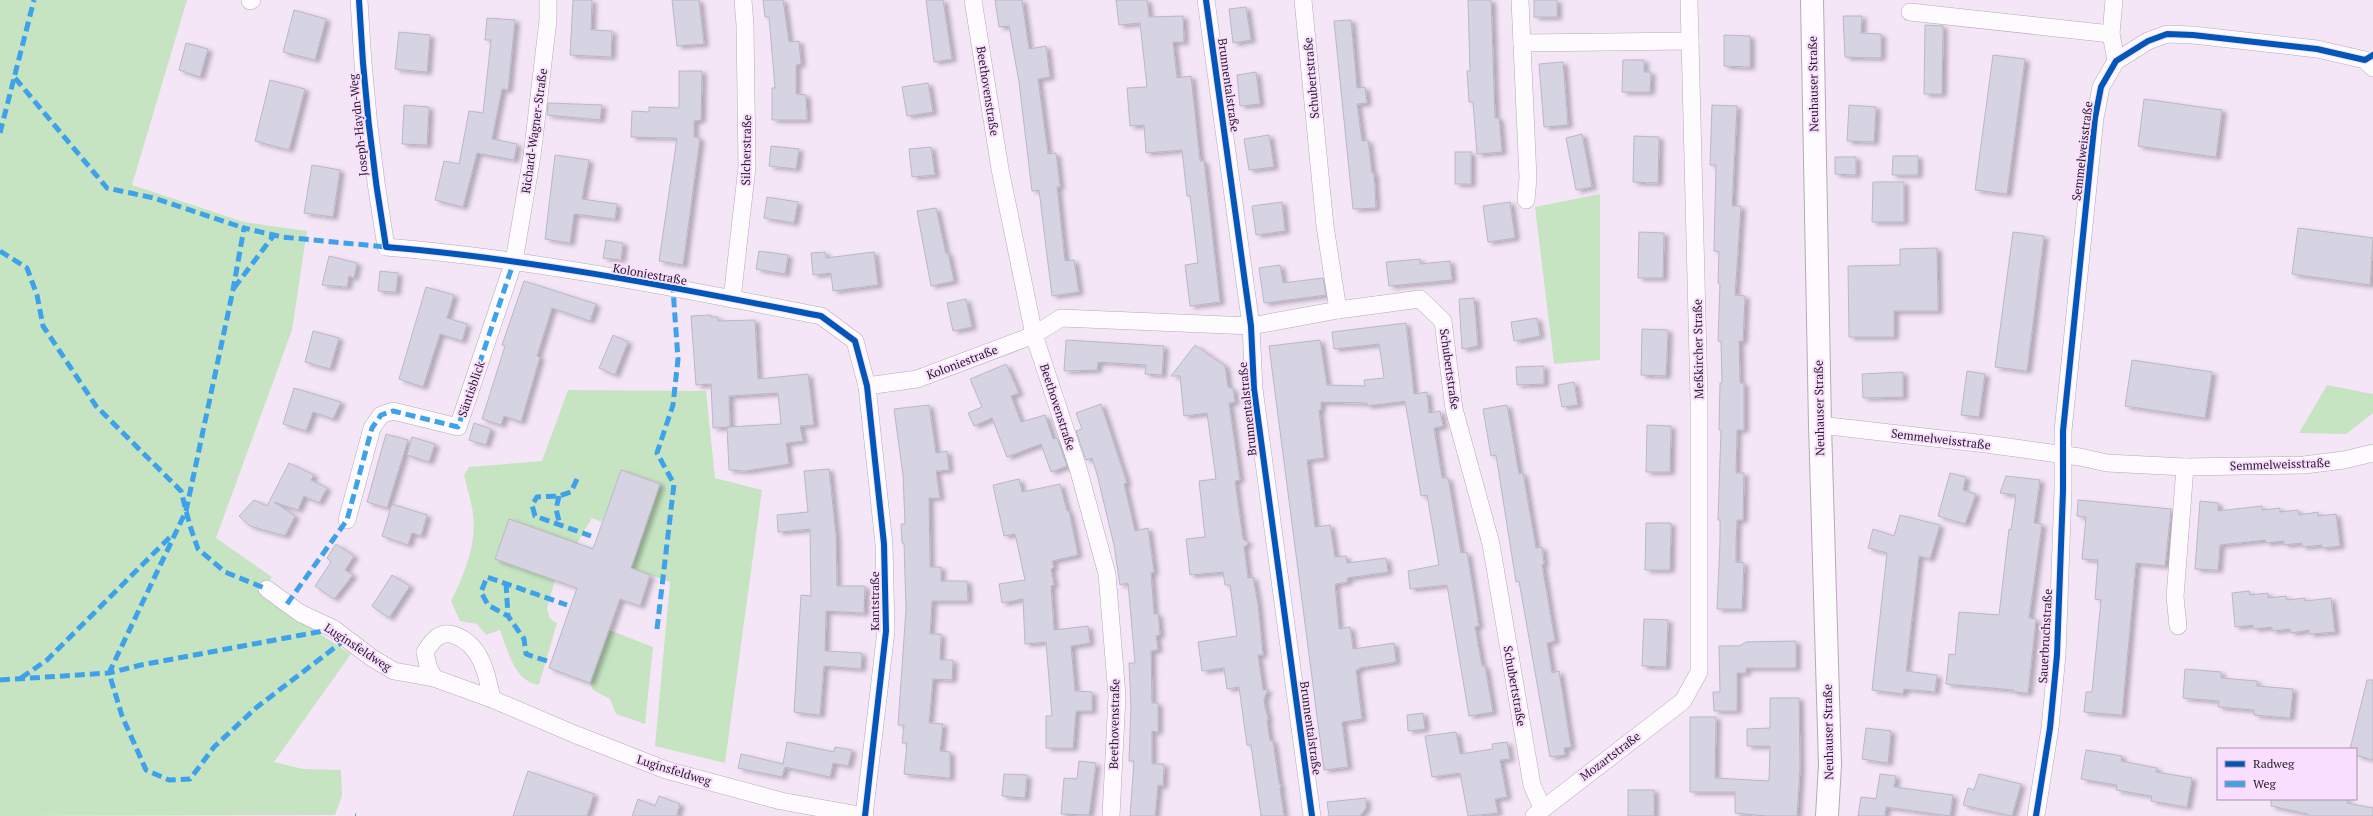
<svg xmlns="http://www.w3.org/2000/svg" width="2373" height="816" viewBox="0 0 2373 816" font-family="'PT Serif',serif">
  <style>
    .green { fill: #c7e4c2 }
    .building { fill: #d6d4e3; stroke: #bab7c5; filter: url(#shadow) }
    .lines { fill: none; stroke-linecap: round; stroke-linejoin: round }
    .street-casing { stroke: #b5a9b7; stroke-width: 18 }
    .secondary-casing { stroke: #b5a9b7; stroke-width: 24 }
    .street { stroke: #fefbfe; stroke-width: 17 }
    .secondary { stroke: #fefbfe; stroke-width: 22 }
    .quiet { stroke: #3ea2eb; stroke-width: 5; stroke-dasharray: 10 5; stroke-linecap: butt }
    .cycleway-casing { stroke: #fadeff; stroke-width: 8 }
    .cycleway { stroke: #0057b8; stroke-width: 6 }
    .labels { text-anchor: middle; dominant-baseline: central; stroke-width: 4; stroke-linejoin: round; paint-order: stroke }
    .street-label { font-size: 12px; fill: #2b212d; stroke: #fadeff }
  </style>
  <defs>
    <filter id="shadow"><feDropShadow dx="4.5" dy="2.5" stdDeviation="2" flood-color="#0004"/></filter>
  </defs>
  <rect width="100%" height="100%" fill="#f5e6f7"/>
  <g class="green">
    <path d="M0,0h187l-55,185 112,37 63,9 -15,99 -76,208 56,39 -11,19 90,58 -77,108 29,7 38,1 1,26 -7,19 -335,1z"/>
    <path d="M1600,194v166l-46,4 -19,-157z"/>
    <path d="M2327,385l46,9v19l-27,21 -47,-1z"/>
    <path d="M568,390l138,1 9,87 47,12 -37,273 -70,-17 15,-164 -39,-14 29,-84 -39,-14 -19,52 -10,-4 -37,62 -8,28 3,11 7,4 -18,62c-25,-4 -31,-34 -39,-55l-14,5 -9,-11 -17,-3 -9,-20c13,-26 26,-57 22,-86 -1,-13 -6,-27 -9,-40l5,-8 73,-6z"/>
    <path d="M609,630l44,17 -8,77 -29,-10 -6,-15 -17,-9 -3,-7z"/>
  </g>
  <g class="building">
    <path d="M573,0h19l-1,30 21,1 -1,26 -41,-2z"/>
    <path d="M672,0h27l5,44 -27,2z"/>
    <path d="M763,0h20l6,42 10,-1 2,23 -5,1v29l10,1 1,25h-35v-32h3l-6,-71h-4z"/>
    <path d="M926,0h17l9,59 -18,3z"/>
    <path d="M995,0h27l7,49 17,-3 4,31 -12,2 10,75 8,-1 4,34h-3l8,74 9,-1 5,32 -27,4 -13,-106 -7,1 -13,-109 -10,-56 -10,1z"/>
    <path d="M1116,0h31l2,17 34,-1 1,26h-11l4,36 14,-2 9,85h4l16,141 -30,4 -5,-41 13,-2 -8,-67h-3l-5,-46 -36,3 -2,-28 -14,1 -3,-38 20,-1 -7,-64 -21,2z"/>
    <path d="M1468,0h23l4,118h4l3,34 -25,2 -4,-52h-4l-2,-31h3z"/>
    <rect x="1534" y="0" width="23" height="17"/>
    <path d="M1246,7l5,33 -18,3 -4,-34z"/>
    <path d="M294,10l32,9 -11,41 -32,-8z"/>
    <path d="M1843,16h19l-1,17 20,1v24l-36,-1z"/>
    <path d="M487,18l28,2 -7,70 -6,-1 -10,50 25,5 -3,16 -37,-7 -14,54 -28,-7 9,-39 15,3 10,-53 14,2 8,-73h-6z"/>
    <path d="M1351,20l6,68 8,-1 2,16 -10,1 5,37 6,-1 4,33h2l2,35 -23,1 -19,-188z"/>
    <path d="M1925,25l18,1 -1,68h-18z"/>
    <path d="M399,32l31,3 -3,37 -32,-3z"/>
    <path d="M1724,35l26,1v31l-26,-1z"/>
    <path d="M186,43l22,6 -8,28 -21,-7z"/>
    <path d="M1993,55l32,4 -18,135 -32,-4z"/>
    <path d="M1623,60h21v12h7l-1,20h-28z"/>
    <path d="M1563,62l5,63 -24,2 -5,-63z"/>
    <path d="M679,71h23l-1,49 -7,1v16l6,1 -17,127 -24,-4 18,-123 -46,-1 1,-26 17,1v-5l30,1z"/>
    <path d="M1256,72l4,32 -20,2 -3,-31z"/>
    <path d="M270,80l35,9 -16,61 -34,-9z"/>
    <path d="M928,83l5,29 -26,4 -5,-29z"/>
    <path d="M2144,99l78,11 -6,47 -78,-11z"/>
    <path d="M548,103l54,2 -2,15 -53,-5z"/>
    <path d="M404,105l25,2 -2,38 -25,-1z"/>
    <path d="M1712,105l25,1 -5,100h9l-6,89 10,1 -2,45h-4l1,42h4v47h-7l-1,43h8l-1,47h-6l-1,21v21l8,1 -2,46h-25l3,-68v-21h-2l3,-90h-2l1,-47h2l-1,-42h-3l2,-58h-2l1,-31 -5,-1 2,-86h-6z"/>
    <path d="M1849,105l27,2 -2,35 -27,-1z"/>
    <path d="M1582,134l10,53 -16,3 -10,-52z"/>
    <path d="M1269,135l5,32 -25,3 -5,-31z"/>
    <path d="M1634,136l25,1 -1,46 -25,-1z"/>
    <path d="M771,146l28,3 -3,20 -27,-3z"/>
    <path d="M931,147l4,28 -23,2 -3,-28z"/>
    <rect x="1455" y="152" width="16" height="32"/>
    <path d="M555,155l34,5 -7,39 35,5 -2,15 -41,-5 -4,29 -25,-4z"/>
    <path d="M1893,156h25v19h-26z"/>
    <path d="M1835,157h21v18l-21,-1z"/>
    <path d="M312,165l28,5 -7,47 -29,-4z"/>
    <path d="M1873,182h31v40h-32z"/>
    <path d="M767,197l31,5 -4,21 -30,-5z"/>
    <path d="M1282,202l3,29 -29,4 -4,-29z"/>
    <path d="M1510,202l5,36 -27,4 -5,-36z"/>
    <path d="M936,208l10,46 2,-1 6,28 -23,5 -14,-75z"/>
    <path d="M2298,228l75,10 -3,47 -78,-11z"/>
    <path d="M1639,232l25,1 -1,45h-25z"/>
    <path d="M2013,232l31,4 -17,135 -32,-4z"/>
    <path d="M606,240l17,3 -2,17 -18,-2z"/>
    <path d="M1937,248l1,63h-44v26h-45l-1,-71 52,-1v-16z"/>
    <path d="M759,251l29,4 -3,19 -29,-5z"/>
    <path d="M825,252l1,6 48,-6 4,33 -45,6 -2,-18 -18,2 -2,-22z"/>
    <path d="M329,256l28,7 -3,15 -5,-2 -2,11 -25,-2z"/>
    <path d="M1420,259v5l30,-3 2,19 -63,6 -3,-24z"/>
    <path d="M1280,265l3,18 40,-5 3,17 -62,8 -5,-35z"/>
    <path d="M380,271l18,2 -2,19 -18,-1z"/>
    <path d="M524,281l72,23 -6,17 -38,-13 -15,48 3,1 -19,65 -17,-6 -3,9 -19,-6 23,-73 -3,-1z"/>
    <path d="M426,287l28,8 -7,23 20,6 -5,17 -22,-7 -17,53 -24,-8z"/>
    <path d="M1474,298l4,48 -16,3 -3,-50z"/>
    <path d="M966,299l6,28 -19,4 -6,-28z"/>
    <path d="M711,315v2h7v4l37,-1 3,59 50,-5 6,51 -14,1 3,15 -17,2 3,21 -44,7 -16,-1 -2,-43 54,-3 -3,-31 -49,3 1,31 -17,1 -2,-44 -15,1 -5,-69z"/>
    <path d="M1537,318l3,18 -26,5 -3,-19z"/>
    <path d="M1406,323l8,71 13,-2 2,21 11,-2 3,15 -9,2 8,50h6l13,75 6,-1 12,74 -4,1 7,39h3l8,46 -24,4 -22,-131 -37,4 -2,-18 31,-6 -12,-70 -6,1 -16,-95 -38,5v-3l-46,-1v8h-2l5,48 -17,2 8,67 15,-2 5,32 11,-1 1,7 39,-5 2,14 -41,6 1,4 -13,2 4,45 11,-2 3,22 41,-6 2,19 -37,6v2h-3l6,49 -20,3 6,45 -24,3 -55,-424 51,-6 7,45 38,1 -1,-6 20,-2 -5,-34 -45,5 -2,-17z"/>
    <path d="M1642,329l26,1 -2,46 -25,-1z"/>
    <path d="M313,331l26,7 -9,31 -25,-7z"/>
    <path d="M613,335l15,7 -13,33 -16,-7z"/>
    <path d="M1066,340l98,6 -2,29 -17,-1 1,-9 -48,-3 -1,8 -33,1z"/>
    <path d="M1195,345l30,21 3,21 5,2 2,13 -6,1 11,77 -5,1 8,58 6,4 -5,4 4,31 5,-1 5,28 5,50h-5l5,35 5,-1 -4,10 1,8 3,11 -1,4 3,19h3l6,42 2,3 -1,3 4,27h-23l-10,-71h-4l-8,-58 -12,2 -3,-21 -22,3 -4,-29 39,-6 -7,-51h-5l-2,-13 -33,3 -4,-36 19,-2 -6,-56 17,-2 -9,-66 -23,3 -4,-40h-9z"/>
    <path d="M2132,360l80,12 -7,46 -80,-12z"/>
    <path d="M1006,364l13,29 -8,3 10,26 24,-7 8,24 4,-1 10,28 -16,6 -10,-28 -34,13 -15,-39 -18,8 -6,-13 14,-6 -12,-28z"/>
    <path d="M1544,366v18l-27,1 -1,-18z"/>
    <path d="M1967,371l18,3 -6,43 -18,-2z"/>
    <path d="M1903,372v25l-40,1 -1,-24z"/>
    <path d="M1574,382l4,23 -16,2 -4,-22z"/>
    <path d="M294,388l47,14 -8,17 -20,-7 -7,19 -23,-7z"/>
    <path d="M1101,404l26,79 -3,1 11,47 13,-3 6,44 -3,1 3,41h4l2,21 -4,1 2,14 -7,1 1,52h6v29l-6,-1v33h12l-1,22 -5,-1 -3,31h-25l4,-55h-5l2,-54 -2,-44h6l-7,-80 -8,2 -6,-40 -17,-71 -5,-16 -6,2 -10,-29 6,-2 -6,-16z"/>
    <path d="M929,405l7,48 11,-2 2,19 -13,1 4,27h-11l1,69h11v14h26l1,20h-36l-2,33h11l-1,26h13l-1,20 -19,-1 -4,44 14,1 -3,27 10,1v26l-46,-4 3,-31h-5l2,-18h-6l8,-116 -2,-66h-2l-1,-19h4l-2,-49 -9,-66z"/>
    <path d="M1507,405l12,69 4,-1 13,75 6,-1 2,17 -2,1 13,76 -8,2 5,30 7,-2 12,76 -7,1 1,7 -15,2 -31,-176 -3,1 -20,-127 -5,1 -8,-47z"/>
    <path d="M474,423l17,6 -5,16 -17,-5z"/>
    <path d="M1647,425l24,1 -1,46h-24z"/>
    <path d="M386,434l22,6 -21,68 -20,-6z"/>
    <path d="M412,437l23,7 -6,18 -22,-7z"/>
    <path d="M289,463l25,12 -3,5 16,8 -8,15 -15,-7 -6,14 -24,-8 21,14 -10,20 -35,-10 -11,-10 15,-16 13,6z"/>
    <path d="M829,469l7,67 1,50h28l-1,27 -38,-2 -1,40 37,2 -1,16 -37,-3 -4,49 -26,-3 7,-117 10,1 -1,-67 -32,3 -1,-17 31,-3 -4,-41z"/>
    <path d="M621,470l39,14 -29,84 19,7 -10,31 -20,-7 -30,84 -41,-15 28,-80 -82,-29 14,-40 84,30z"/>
    <path d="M1950,473l16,4 -3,13 13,4 -11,30 -27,-8z"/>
    <path d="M2006,476l34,4 -6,43 8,1 -13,94 7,1 -8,74 -15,-1 1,-2 -68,-6 3,-30 6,1 4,-43 40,3 10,-86 2,1 5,-35 -16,-2z"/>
    <path d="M1019,479l3,13 38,-8 7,27h2l9,44 -26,6 2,6 -3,2 3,16 -3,1 3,44 34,-4 2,17 -19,3 4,45 17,1v19h-16l-3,37h-27v-32h6l-6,-74 -21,2 -2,-45 -21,4 -3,-19 26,-4 -10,-46 -11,2 -11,-51z"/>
    <path d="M2078,500l93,9 -6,57 -29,-3 -14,152 -38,-3 2,-20h6l9,-92 -6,-1 3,-39 -16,-1 4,-42 -9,-1z"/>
    <path d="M2200,501l18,2v8l44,-5v4l18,-2v4l18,-2 1,5 19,-3v4l18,-2 4,32 -18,2v-3l-20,2v-4l-18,2v-4l-18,2 -1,-3 -45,5 -2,25 -23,-1z"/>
    <path d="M392,504l35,11 -6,21 -9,-3 -4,12 -26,-9z"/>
    <path d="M1900,515l40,10 -10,34 -11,-3 -13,115 31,4 -2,17 -31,-3 -1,5 -31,-4 15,-137 -19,-5 5,-19 21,7z"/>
    <path d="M1646,523h25l-1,47h-25z"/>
    <path d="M336,544l18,12 -9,14 8,5 -19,24 -19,-13 16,-24 -4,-4z"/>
    <path d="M392,575l18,11 -21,32 -17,-12z"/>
    <path d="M2249,591l1,4 18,-2v5l18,-2 1,4 18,-2v3l26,-3 4,34 -26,2v-4l-18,3 -1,-4 -18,2v-4l-18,2 -1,-4 -18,2 -3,-34z"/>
    <path d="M1644,619l24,1 -2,47 -24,-1z"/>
    <path d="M1796,641v27h-50v5h-9v38h-23l-1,-19h7l-1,-46h20l7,-4z"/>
    <path d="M2185,669l36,3v6l36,3v5l36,3 -3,29 -36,-3v-5l-36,-3 1,-6 -36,-3z"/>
    <path d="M2367,680h6v80l-17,-5v-6h-6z"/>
    <path d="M1770,698h29l1,70 -3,48h-31l-31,-3v-21h-45v-75h26l-1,61 54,3 1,-35h-23v-17l23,-1z"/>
    <path d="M1423,713l2,16 -17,2 -1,-16z"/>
    <path d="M1866,728l25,3 -3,32 -26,-4z"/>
    <path d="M1456,732l4,22 33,-5 -1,-5 15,-2 3,17 -10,1 7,37 -12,2 3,14 -30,3 -8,-43 -28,4 -7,-41z"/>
    <path d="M787,742l47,10 1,-5 17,3 -4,16 -15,-3 -3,14 -45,-10 -3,10 -44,-9 3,-14 42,10z"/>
    <path d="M2086,750l36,6 -1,5 36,7 -1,4 36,6 -5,29 -36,-6 1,-5 -36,-6 1,-5 -36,-6z"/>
    <path d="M1079,761l17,2 -7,52 -28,-1 3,-36 13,1z"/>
    <path d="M528,771l66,23 -7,22h-74z"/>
    <path d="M1004,774l23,1 -2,23 -23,-2z"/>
    <path d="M1880,774l16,2 -2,11 59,8 -3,21 -64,-9 -1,9h-27l3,-19 15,2z"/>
    <path d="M1979,774l42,10 -9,32 -49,-11 5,-17 6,2z"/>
    <rect x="1628" y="790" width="26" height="26"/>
    <path d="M659,796l21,8 -3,10 1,2h-46l6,-17 17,7z"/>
    <path d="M1366,798v10l-6,8h-31l-2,-14z"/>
    <path d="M2271,799h77l-1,4 26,5v8h-66l1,-2 -37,-8z"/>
  </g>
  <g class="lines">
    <defs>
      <g id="street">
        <path d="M359,0c4,83 13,165 27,247 146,12 291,41 435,69l34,25 12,45 17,158 2,87 -22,185"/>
        <path d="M973,0l27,169 34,166 44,133 29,106 10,122 -6,120"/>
        <path d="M1206,0l45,326 3,63 58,427"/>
        <path d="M1303,0l22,226 13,84"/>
        <path d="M1520,0l8,178 -2,22"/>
        <path d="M2114,0l-3,34 5,27"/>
        <path d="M250,1l2,-1"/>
        <path d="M1910,12l201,22"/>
        <path d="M1522,43l168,-2"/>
        <path d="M732,299l15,-132 -2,-142 -2,-25"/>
        <path d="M867,386l50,-7 117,-44 27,-17 190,8 87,-16 82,-11 23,22 11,88 37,135 41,241 10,23"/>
        <path d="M1820,425l166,19 94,13 27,6 78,4 119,-2 40,-5 29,-7"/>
        <path d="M347,520l25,-92 9,-13 12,-4 65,16 56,-166 18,-105 16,-136v-20"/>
        <path d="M267,589l33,24 34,16 38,29 22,13 40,7 58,21 82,35 92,36 115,31 84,15"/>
        <path d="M2178,626l-3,-29 10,-130"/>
        <path d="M434,678l-6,-12 -3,-14c7,-11 15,-22 29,-17 27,9 33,39 38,64"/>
        <path d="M1534,816l149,-115 16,-29v-274l-10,-398"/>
        <path d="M2036,816l14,-88 7,-73 6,-164v-60l32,-313 6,-31 15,-26 32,-20 19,-7 26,1 124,14 48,11 8,8"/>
      </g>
      <path id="secondary" d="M1812,0l8,425 10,340 -3,51"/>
    </defs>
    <use href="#street" class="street-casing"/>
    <use href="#secondary" class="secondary-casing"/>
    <use href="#street" class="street"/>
    <use href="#secondary" class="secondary"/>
    <g class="quiet">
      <path d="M15,78l92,110 47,10 90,30"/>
      <path d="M0,133l34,-133"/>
      <path d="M0,251l27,17 10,27 6,31 53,80 85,85 9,35 8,23 27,23 42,17"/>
      <path d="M234,288l40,-53"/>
      <path d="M577,479l-6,13 -12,4 -22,1 -5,8 3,11 56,20"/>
      <path d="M559,496l-3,13 4,16"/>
      <path d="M506,583l2,33"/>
      <path d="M287,604l60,-84 25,-92 9,-13 12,-4 65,16 56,-166"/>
      <path d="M657,629l17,-145 -17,-31 16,-48 5,-46 -5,-70"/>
      <path d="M346,639l-89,68 -43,40 -24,32 -21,1 -23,-10 -24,-54 -13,-43 77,-162 47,-221 11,-62 38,9 104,10"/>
      <path d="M547,661l-21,-7 -2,-15 -16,-23 -20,-11 -7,-13 6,-15 80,28"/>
      <path d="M21,678l26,-18 126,-126"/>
      <path d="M0,680l109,-7 32,-8 193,-36"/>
      <path d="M355,816h1"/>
    </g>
    <defs>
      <g id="cycleway">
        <path d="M359,0c4,83 13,165 27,247 146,12 291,41 435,69l34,25 12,45 17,158 2,87 -21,185"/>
        <path d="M1206,0l45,326 3,63 58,427"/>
        <path d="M2036,816l14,-88 7,-73 6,-164v-60l32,-313 6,-31 15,-26 32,-20 19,-7 26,1 124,14 48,11 8,-5"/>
      </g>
    </defs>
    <use href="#cycleway" class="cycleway-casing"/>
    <use href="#cycleway" class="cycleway"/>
  </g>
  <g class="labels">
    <g class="street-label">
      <text transform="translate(1311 78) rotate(-95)">Schubertstraße</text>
      <text transform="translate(1813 84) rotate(-91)">Neuhauser Straße</text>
      <text transform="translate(1229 85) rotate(82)">Brunnentalstraße</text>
      <text transform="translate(988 91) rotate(81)">Beethovenstraße</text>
      <text transform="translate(358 125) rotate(-96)">Joseph-Haydn-Weg</text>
      <text transform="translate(534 131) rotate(-82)">Richard-Wagner-Straße</text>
      <text transform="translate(746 150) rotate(-89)">Silcherstraße</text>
      <text transform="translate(2082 151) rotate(-83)">Semmelweisstraße</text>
      <text transform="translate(650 274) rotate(10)">Koloniestraße</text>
      <text transform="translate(1698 349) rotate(-91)">Meßkircher Straße</text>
      <text transform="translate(962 362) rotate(-21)">Koloniestraße</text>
      <text transform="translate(1450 369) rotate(82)">Schubertstraße</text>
      <text transform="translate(471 389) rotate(-71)">Säntisblick</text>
      <text transform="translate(1058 407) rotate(72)">Beethovenstraße</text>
      <text transform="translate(1819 408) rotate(-91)">Neuhauser Straße</text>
      <text transform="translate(1247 409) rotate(-96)">Brunnentalstraße</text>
      <text transform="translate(1941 439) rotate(7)">Semmelweisstraße</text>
      <text transform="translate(2280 464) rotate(-2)">Semmelweisstraße</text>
      <text transform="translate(874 601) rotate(-90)">Kantstraße</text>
      <text transform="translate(2045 636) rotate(-87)">Sauerbruchstraße</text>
      <text transform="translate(358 647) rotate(33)">Luginsfeldweg</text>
      <text transform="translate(1515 686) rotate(80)">Schubertstraße</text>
      <text transform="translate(1114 724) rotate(-89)">Beethovenstraße</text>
      <text transform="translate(1311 728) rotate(82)">Brunnentalstraße</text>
      <text transform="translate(1828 732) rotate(-91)">Neuhauser Straße</text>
      <text transform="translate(1610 756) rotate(-37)">Mozartstraße</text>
      <text transform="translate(674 770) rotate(17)">Luginsfeldweg</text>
    </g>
  </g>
  <rect x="2217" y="748" width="140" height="52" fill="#fadeff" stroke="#a792ab"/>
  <rect x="2225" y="761" width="20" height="6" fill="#0057b8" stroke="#a792ab"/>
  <text x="2253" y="768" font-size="12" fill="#2b212d">Radweg</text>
  <rect x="2225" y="781" width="20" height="6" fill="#3ea2eb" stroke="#a792ab"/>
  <text x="2253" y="788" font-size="12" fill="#2b212d">Weg</text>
</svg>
